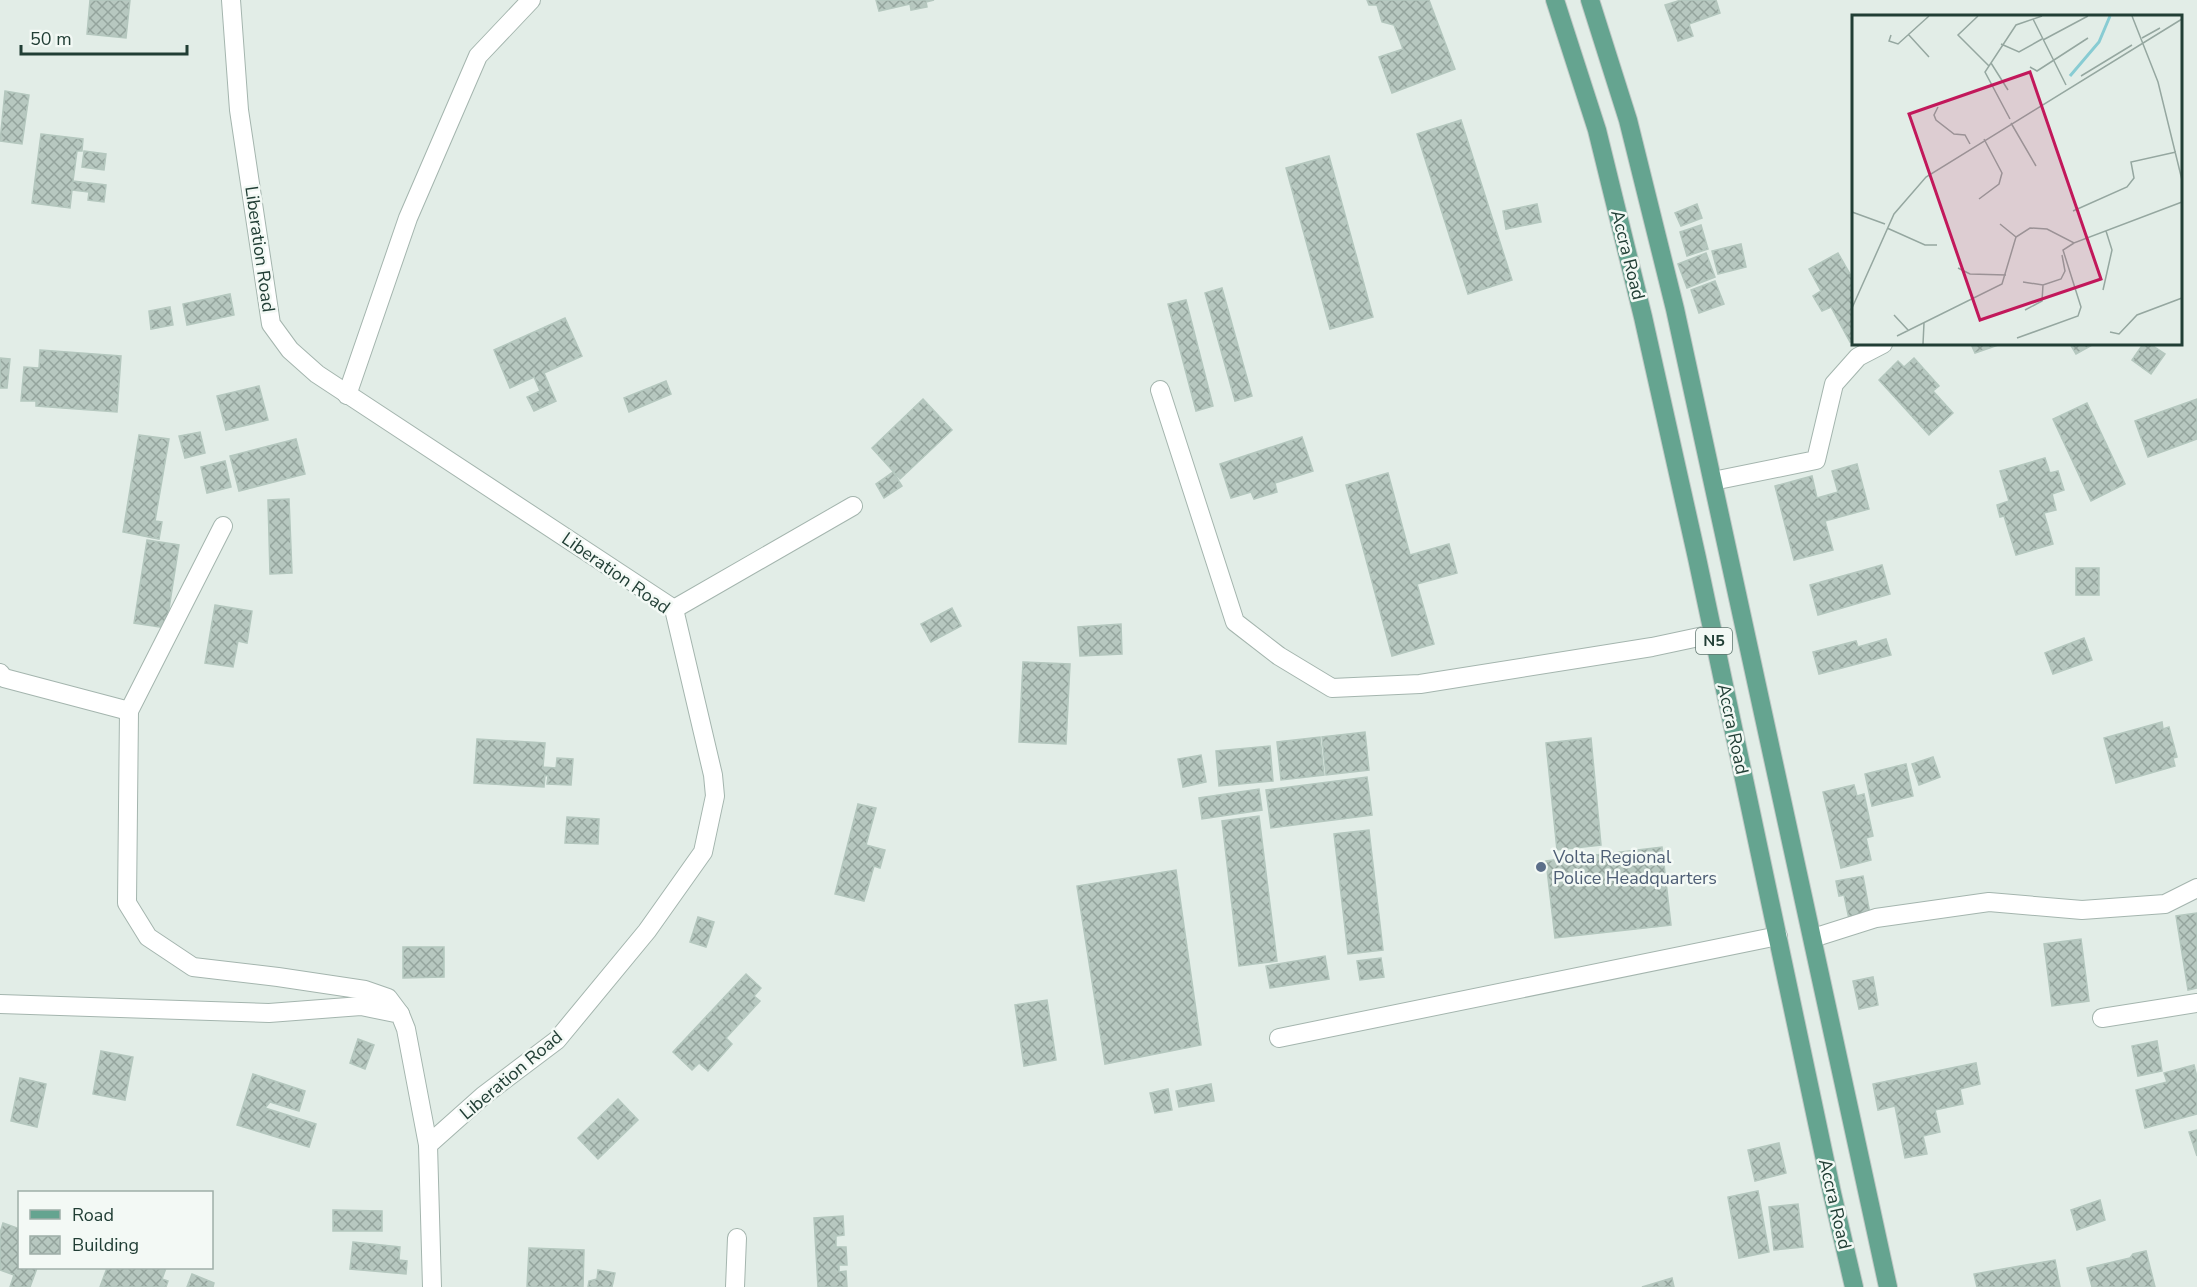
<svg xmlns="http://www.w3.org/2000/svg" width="2197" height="1287" viewBox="0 0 2197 1287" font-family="'Nunito Sans',sans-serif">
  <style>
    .building { fill: url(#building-cross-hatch); stroke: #b4c7be; stroke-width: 1.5 }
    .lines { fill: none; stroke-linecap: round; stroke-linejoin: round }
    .minor-casing { stroke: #a4b5ae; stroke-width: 20 }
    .primary-casing { stroke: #c1c9c6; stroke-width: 20 }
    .minor { stroke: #fff; stroke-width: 18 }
    .primary { stroke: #65a490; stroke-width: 18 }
    .service-dot { fill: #5c6f8a; stroke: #f3f9f5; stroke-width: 2 }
    .labels { text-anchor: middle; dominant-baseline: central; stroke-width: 5; stroke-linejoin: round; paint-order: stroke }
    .shield { fill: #f3f9f5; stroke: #60766f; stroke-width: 1.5 }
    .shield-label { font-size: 16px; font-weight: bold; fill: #213e35 }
    .street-label { font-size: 18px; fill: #213e35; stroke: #f3f9f5 }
    .service-label { font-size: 18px; fill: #4e5e75; stroke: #f3f9f5; text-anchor: start }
    .inset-river { fill: none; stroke: #88ccd3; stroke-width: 3 }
    .inset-road { fill: none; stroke: #95a7a0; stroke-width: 1.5 }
    .view { fill: #c2185b; fill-opacity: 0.15; stroke: #c2185b; stroke-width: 3 }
    .inset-edge { fill: none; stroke: #213e35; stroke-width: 3 }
  </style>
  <defs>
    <pattern id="building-cross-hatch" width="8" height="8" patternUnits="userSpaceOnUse" patternTransform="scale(1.5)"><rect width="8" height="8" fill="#b7c8c0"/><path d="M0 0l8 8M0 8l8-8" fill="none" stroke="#94a49d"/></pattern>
  </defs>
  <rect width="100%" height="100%" fill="#e2ede7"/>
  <g class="building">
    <path d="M90,0h40l-4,38 -39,-4z"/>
    <path d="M876,0h58l-8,2 1,5 -16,3 -1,-6 -31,7z"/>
    <path d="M1367,0h62l26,69 -63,24 -13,-36 24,-8 -9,-24 -12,-3 -5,-17h-8z"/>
    <path d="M1681,0h35l4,13 -31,11 4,12 -15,5 -13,-36z"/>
    <path d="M5,91l24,4 -7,49 -22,-3z"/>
    <path d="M1461,120l51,160 -44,14 -51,-160z"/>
    <path d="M41,134l42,5 -1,12h-5l-4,30 33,4 -2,17 -16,-2 1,-8 -17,-2 -2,18 -38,-5z"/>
    <path d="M84,151l22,3 -2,16 -22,-3z"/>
    <path d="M1329,156l44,161 -43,12 -44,-161z"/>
    <path d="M1537,204l4,18 -35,7 -3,-18z"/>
    <path d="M1697,204l5,14 -21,8 -6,-13z"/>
    <path d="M1701,225l7,24 -21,7 -7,-24z"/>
    <path d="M1741,244l5,23 -28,7 -6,-23z"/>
    <path d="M1706,253l9,24 -28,11 -9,-24z"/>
    <path d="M1838,253l16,28v59l-4,2 -19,-35 -9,4 -9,-15 8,-5 -12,-22z"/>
    <path d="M1715,281l9,23 -25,9 -8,-23z"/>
    <path d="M1222,288l30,108 -17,5 -30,-108z"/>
    <path d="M230,294l4,21 -47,10 -4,-21z"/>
    <path d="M1186,300l27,106 -17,5 -28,-107z"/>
    <path d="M170,307l3,18 -22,4 -2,-18z"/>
    <path d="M565,318l17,38 -38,17 12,28 -22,10 -7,-14 13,-6 -6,-14 -24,11 -16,-38z"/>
    <path d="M1971,344h30l-26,9z"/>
    <path d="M2070,344h24l-18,10z"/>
    <path d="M2143,344h7l15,10 -14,20 -19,-14z"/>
    <path d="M40,350l81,6 -4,56 -81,-6v-5h-15l3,-34 15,1z"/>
    <path d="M0,358l10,1 -3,29h-7z"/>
    <path d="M1914,358l25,28 -6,5 20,22 -24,22 -50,-55 19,-19 6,6z"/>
    <path d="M666,381l5,13 -42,18 -5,-14z"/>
    <path d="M259,386l9,34 -42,10 -9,-34z"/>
    <path d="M923,399l29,31 -52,49 -28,-31z"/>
    <path d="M2197,399v40l-49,18 -13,-36z"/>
    <path d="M2087,403l38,81 -34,17 -38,-82z"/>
    <path d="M200,432l5,21 -20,5 -6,-22z"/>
    <path d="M139,435l30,4 -14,82 7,1 -3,17 -36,-7z"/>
    <path d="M1302,437l11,34 -38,12 2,9 -23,7 -3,-7 -20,6 -11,-34z"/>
    <path d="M296,439l9,35 -66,17 -9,-35z"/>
    <path d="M2045,458l5,15 8,-2 6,19 -12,4 4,16 -12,3 9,31 -37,11 -12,-39 -4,1 -3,-12 12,-4 -9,-30z"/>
    <path d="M225,461l6,26 -24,6 -6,-26z"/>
    <path d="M1857,464l12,45 -44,12 8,29 -39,10 -19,-74 37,-10 5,22 21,-6 -6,-21z"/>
    <path d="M893,472l9,14 -18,12 -8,-14z"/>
    <path d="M1388,473l22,82 39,-11 8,29 -40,11 17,60 -42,12 -46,-171z"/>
    <path d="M289,499l3,74 -22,1 -2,-74z"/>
    <path d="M147,540l32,5 -13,83 -32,-5z"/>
    <path d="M1882,565l8,29 -72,21 -8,-30z"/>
    <rect x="2076" y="568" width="23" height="27"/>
    <path d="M215,605l37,6 -5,32 -9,-2 -5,26 -28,-4z"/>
    <path d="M952,608l9,18 -30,16 -10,-18z"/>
    <path d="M1121,624l1,30 -42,2 -2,-29z"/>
    <path d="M2084,638l8,22 -39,14 -8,-21z"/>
    <path d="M1886,639l5,16 -72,19 -6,-22 43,-11 2,6z"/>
    <path d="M1023,662l47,2 -4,80 -47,-2z"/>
    <path d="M2162,722l1,7 6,-2 8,30 -4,1 2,8 -59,17 -12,-45z"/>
    <path d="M1365,732l4,38 -43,5 -4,-38z"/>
    <path d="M1320,737l4,38 -43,5 -4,-38z"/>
    <path d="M1591,738l10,107 -44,5 -11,-107z"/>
    <path d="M477,739l68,4 -2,24 13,1 1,-10 16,1 -2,26 -24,-1 1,-8 -3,-1 -1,12 -70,-4z"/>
    <path d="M1270,746l3,35 -54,5 -3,-35z"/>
    <path d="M1201,755l5,27 -23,5 -5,-28z"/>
    <path d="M1933,757l7,20 -21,8 -7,-21z"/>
    <path d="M1906,764l7,32 -41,10 -7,-32z"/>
    <path d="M1367,777l5,38 -101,13 -5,-38z"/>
    <path d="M1854,785l3,11 7,-2 9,42 -7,2 5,22 -30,8 -18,-76z"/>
    <path d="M1259,789l3,21 -60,9 -3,-21z"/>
    <path d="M858,804l18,4 -10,37 19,5 -5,18 -6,-2 -10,35 -29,-7z"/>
    <path d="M1259,816l18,145 -38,5 -17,-145z"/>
    <path d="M567,817l32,2 -1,25 -33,-1z"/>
    <path d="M1369,830l14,120 -35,4 -14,-120z"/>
    <path d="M1662,847l9,78 -116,13 -9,-77z"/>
    <path d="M1176,870l25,175 -96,19 -28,-178z"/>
    <path d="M1863,876l7,38 -21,5 -5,-24 -5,1 -3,-15z"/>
    <path d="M2197,913v75l-9,2 -12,-74z"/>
    <path d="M698,917l16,5 -8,25 -16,-5z"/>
    <path d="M2081,939l8,62 -37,5 -8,-62z"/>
    <path d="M403,947h41v30l-41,1z"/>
    <path d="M1325,956l4,23 -59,9 -4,-22z"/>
    <path d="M1381,958l3,19 -24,3 -3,-19z"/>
    <path d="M746,974l15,14 -7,8 6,5 -34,37 6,6 -24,27 -9,-8 -7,7 -19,-18z"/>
    <path d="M1873,977l5,28 -19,4 -6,-28z"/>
    <path d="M1047,1000l9,60 -32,6 -9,-61z"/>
    <path d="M358,1039l16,6 -9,24 -15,-6z"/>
    <path d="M2157,1041l5,30 -24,5 -6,-30z"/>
    <path d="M101,1051l32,6 -8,43 -32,-6z"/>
    <path d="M1976,1063l4,21 -20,5 3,15 -28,6 5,22 -17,4 4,18 -22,4 -10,-52 -17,4 -5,-26z"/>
    <path d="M2194,1065l3,12v37l-52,14 -9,-38 31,-8 -3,-9z"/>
    <path d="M253,1074l52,17 -6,20 -29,-9 -5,6 51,16 -7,23 -72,-22z"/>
    <path d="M20,1078l26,6 -9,43 -26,-6z"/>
    <path d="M1211,1084l3,17 -35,6 -3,-16z"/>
    <path d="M1168,1089l4,21 -17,3 -5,-20z"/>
    <path d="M618,1099l20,21 -40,39 -20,-21z"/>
    <path d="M2197,1130v26l-8,-24z"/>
    <path d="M1779,1143l7,30 -31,8 -7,-31z"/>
    <path d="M1758,1191l11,61 -30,6 -11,-61z"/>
    <path d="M2100,1200l5,20 -28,10 -6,-20z"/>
    <path d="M1798,1204l5,43 -29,3 -5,-43z"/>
    <path d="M333,1210l49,1v20h-49z"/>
    <path d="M843,1216l1,19 -8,1v11h10l1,18h-8v7l7,-1 1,16h-29l-4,-69z"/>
    <path d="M3,1223l17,6v39h17l-7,19h-20l4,-12 -14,-5v-37z"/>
    <path d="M353,1242l47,5 -1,13 8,1 -1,13 -56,-5z"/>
    <path d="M529,1248l55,2 -1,37h-56z"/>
    <path d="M2146,1251l9,36h-63l-5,-19 43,-10 3,-4z"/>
    <path d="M2055,1260l5,27h-83l-3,-13z"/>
    <path d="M107,1268h59l-4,11 6,2 -2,6h-66z"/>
    <path d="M598,1270l17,3 -3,14h-24l1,-6 8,-2z"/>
    <path d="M192,1274l22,9 -1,4h-26z"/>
    <path d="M1672,1278l2,9h-32z"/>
  </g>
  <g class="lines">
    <defs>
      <g id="minor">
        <path d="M231,0l8,110 32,214 19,26 27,24 357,235 39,166 2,21 -12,56 -56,79 -90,109 -74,56 -55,49 4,142"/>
        <path d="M1160,390l75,232 44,34 53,32 88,-4 232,-37 61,-13"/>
        <path d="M347,395l61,-177 70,-162 53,-56"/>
        <path d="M1713,481l103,-21 18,-76 24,-27 25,-13"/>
        <path d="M223,526l-94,185 -2,192 21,34 45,30 85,10 87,13 23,8 12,16"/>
        <path d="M674,609l179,-103"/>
        <path d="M0,673l4,5 125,33"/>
        <path d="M1813,938l63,-20 113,-16 93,8 83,-6 32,-16"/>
        <path d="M0,1004l269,9 92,-7 39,8 6,15 22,116"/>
        <path d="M2102,1018l95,-15"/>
        <path d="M1279,1038l499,-102"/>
        <path d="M735,1287l2,-49"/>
      </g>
      <g id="primary">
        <path d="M1555,0l42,130 46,187 54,241 135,635 22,94"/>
        <path d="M1590,0l38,120 47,189 213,978"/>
      </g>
    </defs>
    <use href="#minor" class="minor-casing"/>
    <use href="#primary" class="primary-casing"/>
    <use href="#minor" class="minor"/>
    <use href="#primary" class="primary"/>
  </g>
  <circle class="service-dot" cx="1541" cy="867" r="6"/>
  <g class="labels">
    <rect class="shield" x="1696" y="628" width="36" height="26" rx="4.5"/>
    <g class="shield-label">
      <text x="1714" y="641">N5</text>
    </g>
    <g class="street-label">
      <text transform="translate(260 249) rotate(82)">Liberation Road</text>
      <text transform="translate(1628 255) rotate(76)">Accra Road</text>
      <text transform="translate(616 573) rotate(35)">Liberation Road</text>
      <text transform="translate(1733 729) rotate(78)">Accra Road</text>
      <text transform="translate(511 1075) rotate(-40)">Liberation Road</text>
      <text transform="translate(1835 1204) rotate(77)">Accra Road</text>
    </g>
    <g class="service-label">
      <text x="1553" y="857">Volta Regional<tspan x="1553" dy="21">Police Headquarters</tspan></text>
    </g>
  </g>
  <g transform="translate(1852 15)">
    <rect width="330" height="330" fill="#e2ede7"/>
    <path class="inset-river" d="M218,61l29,-34 11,-26"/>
    <path class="inset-road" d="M126,1l-20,19 31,31M280,1l26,66 24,98M181,4l33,66M56,19l21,23M39,20l-2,6 9,3 31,-28M290,23l18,-10M191,25l45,-24M149,29l18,8 23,-13M139,48l17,27M178,52l7,4 51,-33M229,61l51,-31M86,92l-4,8 2,5 18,14 11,1 5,9M158,104l-25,-47 31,-47 26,-9M159,108l25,43M127,184l20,-15 3,-11 -18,-34M221,196l54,-24 7,-9 -3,-16 45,-10M0,197l33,12M148,209l16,13M35,213l38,17h12M106,253l12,6 36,1M171,267l20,3 18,-6 4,-8 -3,-16M251,275l9,-40 -6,-19M0,293l42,-94 32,-37 256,-158M173,295l17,-9 1,-16M42,300l14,15M258,317l9,2 18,-19 45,-17M45,321l105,-52 14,-47 14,-9 17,1 27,14 108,-41M165,323l61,-22 3,-9 -18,-57 11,-7M71,329l1,-21"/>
    <path class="view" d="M178,57l71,207 -121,41 -71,-206z"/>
    <rect width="330" height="330" class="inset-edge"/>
  </g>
  <rect x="18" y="1191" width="195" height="78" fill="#f3f9f5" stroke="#9faea8" stroke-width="1.5"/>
  <rect x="30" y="1210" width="30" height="9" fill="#65a490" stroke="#9faea8" stroke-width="1.5"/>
  <text x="72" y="1221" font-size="18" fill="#213e35">Road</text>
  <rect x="30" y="1236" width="30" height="18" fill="url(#building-cross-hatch)" stroke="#9faea8" stroke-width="1.5"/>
  <text x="72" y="1251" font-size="18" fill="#213e35">Building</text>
  <path d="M21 45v9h166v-9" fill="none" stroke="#213e35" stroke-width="3"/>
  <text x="30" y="45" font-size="18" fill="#213e35" stroke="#f3f9f5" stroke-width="4.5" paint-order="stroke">50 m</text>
</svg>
